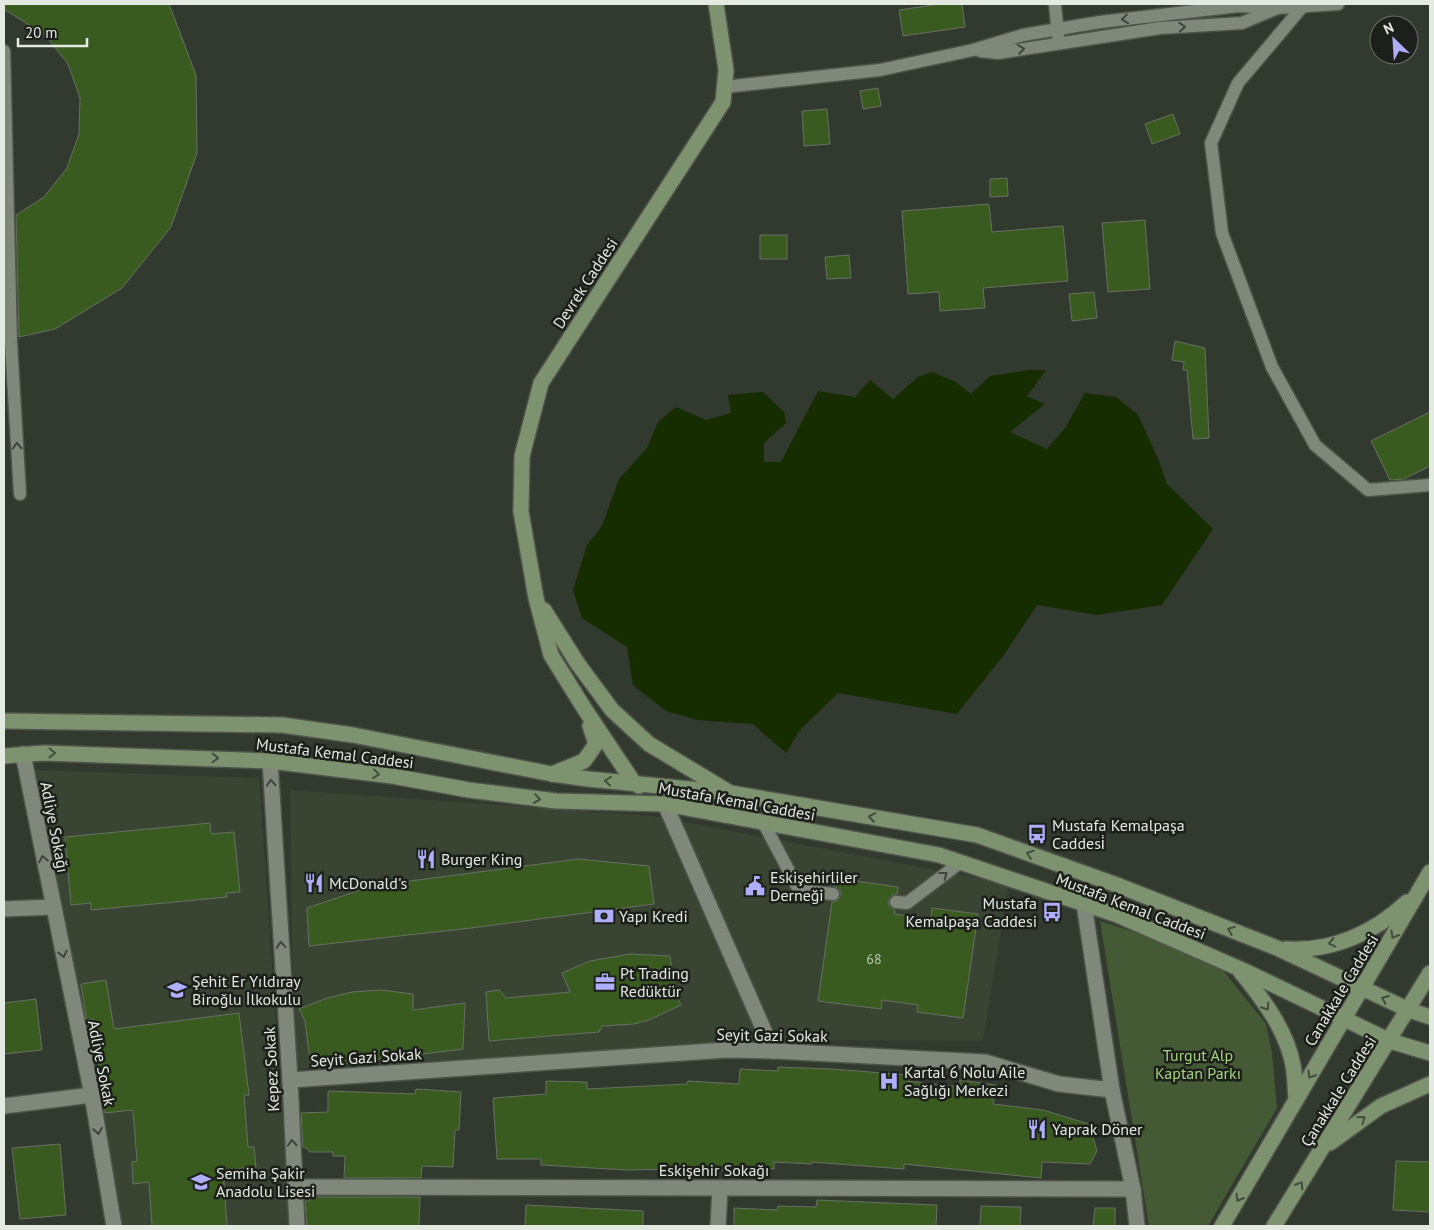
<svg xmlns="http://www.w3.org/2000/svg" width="1434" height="1230" viewBox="0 0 1434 1230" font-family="'PT Sans',sans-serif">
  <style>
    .built { fill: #3a4433 }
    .green { fill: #445a35 }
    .water { fill: #162d01 }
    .building { fill: #3a5b20; stroke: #687064 }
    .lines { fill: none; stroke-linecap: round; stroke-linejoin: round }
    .lane-casing { stroke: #4f544b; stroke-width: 15 }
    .street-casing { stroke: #4f544b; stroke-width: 18 }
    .secondary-casing { stroke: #4f544b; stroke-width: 18 }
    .lane { stroke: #80887b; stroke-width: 12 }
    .street { stroke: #80887b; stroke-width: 15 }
    .secondary { stroke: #7d926e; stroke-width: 15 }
    .oneway { stroke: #3f443c }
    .oneway2 { stroke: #434d3c }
    .labels { text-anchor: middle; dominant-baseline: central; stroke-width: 5; stroke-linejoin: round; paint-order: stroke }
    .number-label { font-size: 14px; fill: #bac6b2 }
    .street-label { font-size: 16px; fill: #e4e9e2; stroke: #1c1f1a }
    .poi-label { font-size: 16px; fill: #e4e9e2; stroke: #1c1f1a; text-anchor: start }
    .park-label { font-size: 16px; fill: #a3d47f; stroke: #1c1f1a }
  </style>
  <rect width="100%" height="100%" fill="#32392e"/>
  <g class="built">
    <path d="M35,770l224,8 31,448h-167l-59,-314z"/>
    <path d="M290,790l363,26 356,68 -26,157 -202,-1 -487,29z"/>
  </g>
  <path class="green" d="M1100,921l114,38 52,65 6,29 5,55 -69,118h-59z"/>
  <path class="water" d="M1029,370h17l-19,26 18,8 -35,28 37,17 18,-21 20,-35 31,4 22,18 21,46 8,23 46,45 -51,76 -65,10 -60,-10 -33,50 -47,59 -119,-21 -38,37 -14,23 -33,-29 -56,-4 -31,-9 -33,-26 -6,-38 -45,-29 -9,-28 14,-45 15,-19 17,-47 28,-31 11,-26 18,-15 30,13 25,-7 -3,-18 35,-3 21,20 2,11 -22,20v19h17l37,-71 37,6 15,-17 23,19 25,-22 14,-5 24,10 15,12 19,-18z"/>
  <g class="building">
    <path d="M4,4h165l27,71 1,78 -26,74 -49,61 -67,41 -36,8 -3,-122 28,-18 23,-29 12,-34 1,-36 -12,-34 -23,-29 -41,-26z"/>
    <path d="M940,4h22l3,23 -62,9 -4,-26z"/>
    <path d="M878,88l3,18 -18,3 -3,-18z"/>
    <path d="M827,109l3,35 -26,2 -2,-35z"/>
    <path d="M1173,114l7,20 -28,10 -7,-20z"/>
    <path d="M1007,178l1,18 -18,1v-18z"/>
    <path d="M989,204l3,28 71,-6 5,55 -85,7 2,20 -45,3 -1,-19 -31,2 -6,-83z"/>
    <path d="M1145,220l5,69 -42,3 -6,-69z"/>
    <rect x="760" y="235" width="27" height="24"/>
    <path d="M849,255l2,23 -24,1 -2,-22z"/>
    <path d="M1094,292l3,26 -25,3 -3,-27z"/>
    <path d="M1175,341l30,7 4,90 -16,1 -6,-69h-4l1,-8 -12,-2z"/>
    <path d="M1430,412v54l-26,13 -14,1 -19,-39z"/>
    <path d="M210,823l1,11 23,-2 6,60 -14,1 1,4 -136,13v-7l-20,2 -6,-68z"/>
    <path d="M578,859l71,7 5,38 -183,24 -162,18 -2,-38 65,-22z"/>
    <path d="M835,878l63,9 -1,7 -5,1 -4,6 1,5 6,4 -1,4 37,5 1,-11 46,6 -15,104 -46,-6 1,-7 -36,-5 -1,9 -63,-8 14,-99 5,-1 4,-6 -1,-5 -6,-4z"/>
    <path d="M630,954l40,2 5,37 6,12 -32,15 -15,4 -32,2 -3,6 -110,9 -3,-49 13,-2 7,8 64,-6 -8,-19 28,-12z"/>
    <path d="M106,980l8,49 125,-16 10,82h-5l4,52h6l2,20 -33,3 4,56h-75l-3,-44 -16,2 -1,-22 5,-1 -4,-51 -28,3 -12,-94 -7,1v-4l-5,-32z"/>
    <path d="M381,990l32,4v16l52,-7 -2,46 -152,19 -6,-47 -6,-12 28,-11 25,-6z"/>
    <path d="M36,999l6,51 -38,4v-51z"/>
    <path d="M778,1067l54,2 76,6 -1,6 53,6v-7l36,5 -3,19 50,6 46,14 8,27 -7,13 -48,-2 -1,16 -137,-14v5l-92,-7v2l-38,-2v7l-48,-3v4l-47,-1 -53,1 -85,-5v-6h-44l-4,-61 53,-4v-13l41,1v7l100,-5 1,-3 51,3 1,-15 38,2z"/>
    <path d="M416,1089l45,3 -2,38h-4l-2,37 -31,-1 -1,12h-77l1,-22h-12v-4h-23l-5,-5h-2l-2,-34 27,-1v-21l87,3z"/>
    <path d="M60,1144l6,71 -46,4 -8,-71z"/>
    <path d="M1396,1161l34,1v50l-37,-2z"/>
    <path d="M309,1197h111l-1,29h-112l-2,-25h5z"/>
    <path d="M817,1200l120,5 -1,21h-202v-18l43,2 1,-4 38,1z"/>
    <path d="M526,1205l117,6v15h-118z"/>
    <path d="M981,1206l40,1 -1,19h-40z"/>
    <path d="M1095,1208h20v18h-22z"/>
  </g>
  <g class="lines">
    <defs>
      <g id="lane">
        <path d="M1055,4l3,32"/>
        <path d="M1303,4v2l-65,77 -27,60 11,90 50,134 43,78 53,45 62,-5"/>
        <path d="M4,51l7,292 9,151"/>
        <path d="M980,51l18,2 162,-25 82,-5 33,-14"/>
        <path d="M724,87l156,-17 93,-20 50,-15 77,-13 139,-16 39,2 60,-4"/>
        <path d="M763,822l36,68 34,4"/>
        <path d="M896,902l11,1 54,-41"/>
      </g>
      <g id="street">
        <path d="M23,754l69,341 22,131"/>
        <path d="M270,761l20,319 7,146"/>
        <path d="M665,804l108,247"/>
        <path d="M1084,904l28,186 21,99 4,37"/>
        <path d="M4,909l49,-2"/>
        <path d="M290,1080l436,-30 47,1 212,11 74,22 53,6"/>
        <path d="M4,1106l88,-11"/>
        <path d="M295,1187l838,2"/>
        <path d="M718,1226l2,-38"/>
      </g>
      <g id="secondary">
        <path d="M544,610l34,54 34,46 37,34 78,47"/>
        <path d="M4,721l278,4 71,10 199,39 36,5 143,14 246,42 140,50 160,63 132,62 21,7"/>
        <path d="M4,756l40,-3 226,8 122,15 77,14 87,11 109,3 274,51 178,60 130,57 143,69 40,12"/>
        <path d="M552,774l32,-13 12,-17 -6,-18"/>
        <path d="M639,786l-5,-3 -50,-75 -33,-53 -15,-57 -15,-86 1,-56 19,-73 182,-281 3,-32 -10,-66"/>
        <path d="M1286,949c46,3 88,-16 121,-47"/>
        <path d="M1240,971c22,27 46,58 53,94 2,11 2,23 3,35"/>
        <path d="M1330,1143l51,-37 49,-22"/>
        <path d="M1222,1226l208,-354"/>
        <path d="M1274,1226l156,-253"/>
      </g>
    </defs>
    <use href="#lane" class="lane-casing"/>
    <use href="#street" class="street-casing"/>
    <use href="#secondary" class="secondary-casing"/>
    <use href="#lane" class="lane"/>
    <use href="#street" class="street"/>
    <use href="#secondary" class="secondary"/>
  </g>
  <defs><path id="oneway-chevron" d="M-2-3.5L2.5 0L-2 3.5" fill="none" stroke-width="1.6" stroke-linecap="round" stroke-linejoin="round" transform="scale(1.25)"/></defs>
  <g class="oneway">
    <use href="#oneway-chevron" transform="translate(1125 19) rotate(173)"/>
    <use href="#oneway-chevron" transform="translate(1182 27) rotate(-4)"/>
    <use href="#oneway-chevron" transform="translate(1021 49) rotate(-9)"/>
    <use href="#oneway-chevron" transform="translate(17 446) rotate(-93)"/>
    <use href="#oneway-chevron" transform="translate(271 783) rotate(-94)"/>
    <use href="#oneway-chevron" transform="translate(43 859) rotate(-101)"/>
    <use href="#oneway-chevron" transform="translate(944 875) rotate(-37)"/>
    <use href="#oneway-chevron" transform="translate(281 945) rotate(-94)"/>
    <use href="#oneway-chevron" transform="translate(63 954) rotate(78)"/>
    <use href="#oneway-chevron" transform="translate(98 1131) rotate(80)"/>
    <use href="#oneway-chevron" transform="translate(292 1143) rotate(-93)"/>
  </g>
  <g class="oneway2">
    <use href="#oneway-chevron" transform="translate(52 753) rotate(1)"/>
    <use href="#oneway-chevron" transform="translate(215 758) rotate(2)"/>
    <use href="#oneway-chevron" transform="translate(376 774) rotate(7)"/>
    <use href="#oneway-chevron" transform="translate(608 781) rotate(-175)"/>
    <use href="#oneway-chevron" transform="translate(537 799) rotate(8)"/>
    <use href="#oneway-chevron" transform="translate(872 817) rotate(-170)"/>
    <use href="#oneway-chevron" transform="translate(1030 854) rotate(-161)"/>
    <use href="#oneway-chevron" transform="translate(1231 930) rotate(-158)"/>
    <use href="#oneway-chevron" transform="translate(1394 935) rotate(120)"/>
    <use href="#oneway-chevron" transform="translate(1332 943) rotate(167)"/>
    <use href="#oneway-chevron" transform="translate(1385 999) rotate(-155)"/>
    <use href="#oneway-chevron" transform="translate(1266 1007) rotate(58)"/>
    <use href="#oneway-chevron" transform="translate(1311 1075) rotate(121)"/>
    <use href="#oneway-chevron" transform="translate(1362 1119) rotate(-36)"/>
    <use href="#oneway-chevron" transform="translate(1300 1185) rotate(-58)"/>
    <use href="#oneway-chevron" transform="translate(1239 1198) rotate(120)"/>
  </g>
  <defs>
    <symbol id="bus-bare" viewBox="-9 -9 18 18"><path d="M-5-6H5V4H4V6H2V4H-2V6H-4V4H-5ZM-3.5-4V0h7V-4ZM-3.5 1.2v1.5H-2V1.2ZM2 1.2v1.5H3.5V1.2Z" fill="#aeaefb" stroke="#1c1f1a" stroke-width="2.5" paint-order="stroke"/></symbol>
    <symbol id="restaurant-bare" viewBox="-9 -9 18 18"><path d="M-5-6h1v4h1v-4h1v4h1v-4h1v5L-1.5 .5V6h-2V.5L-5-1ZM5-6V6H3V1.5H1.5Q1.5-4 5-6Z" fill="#aeaefb" stroke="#1c1f1a" stroke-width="2.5" paint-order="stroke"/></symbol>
    <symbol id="civic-bare" viewBox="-9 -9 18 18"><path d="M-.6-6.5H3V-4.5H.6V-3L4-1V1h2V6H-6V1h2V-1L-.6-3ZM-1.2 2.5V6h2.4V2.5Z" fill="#aeaefb" stroke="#1c1f1a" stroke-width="2.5" paint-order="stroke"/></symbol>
    <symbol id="bank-bare" viewBox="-9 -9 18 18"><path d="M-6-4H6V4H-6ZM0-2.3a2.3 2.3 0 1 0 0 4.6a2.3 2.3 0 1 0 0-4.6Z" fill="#aeaefb" stroke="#1c1f1a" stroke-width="2.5" paint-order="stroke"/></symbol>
    <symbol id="office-bare" viewBox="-9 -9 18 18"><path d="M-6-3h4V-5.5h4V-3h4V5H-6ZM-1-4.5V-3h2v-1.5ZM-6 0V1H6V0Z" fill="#aeaefb" stroke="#1c1f1a" stroke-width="2.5" paint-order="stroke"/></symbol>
    <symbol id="school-bare" viewBox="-9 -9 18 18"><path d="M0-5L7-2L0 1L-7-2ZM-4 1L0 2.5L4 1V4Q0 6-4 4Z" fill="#aeaefb" stroke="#1c1f1a" stroke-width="2.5" paint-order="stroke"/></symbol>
    <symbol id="hospital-bare" viewBox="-9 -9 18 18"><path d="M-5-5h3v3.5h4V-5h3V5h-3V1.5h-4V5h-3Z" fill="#aeaefb" stroke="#1c1f1a" stroke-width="2.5" paint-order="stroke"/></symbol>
  </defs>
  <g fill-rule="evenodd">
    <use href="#bus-bare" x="1023" y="820" width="28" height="28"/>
    <use href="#restaurant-bare" x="412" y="845" width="28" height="28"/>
    <use href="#restaurant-bare" x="300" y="869" width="28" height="28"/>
    <use href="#civic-bare" x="741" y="872" width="28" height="28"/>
    <use href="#bus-bare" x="1038" y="898" width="28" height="28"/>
    <use href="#bank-bare" x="590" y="902" width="28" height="28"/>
    <use href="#office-bare" x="591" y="968" width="28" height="28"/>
    <use href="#school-bare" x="163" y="976" width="28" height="28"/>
    <use href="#hospital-bare" x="875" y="1067" width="28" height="28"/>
    <use href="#restaurant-bare" x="1023" y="1115" width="28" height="28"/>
    <use href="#school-bare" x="187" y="1168" width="28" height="28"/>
  </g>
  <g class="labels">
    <g class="number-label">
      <text x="874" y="959">68</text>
    </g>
    <g class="street-label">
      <text transform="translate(585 283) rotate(-57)">Devrek Caddesi</text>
      <text transform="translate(335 753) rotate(7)">Mustafa Kemal Caddesi</text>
      <text transform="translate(737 801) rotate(10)">Mustafa Kemal Caddesi</text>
      <text transform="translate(55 827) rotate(79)">Adliye Sokağı</text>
      <text transform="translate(1131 906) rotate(21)">Mustafa Kemal Caddesi</text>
      <text transform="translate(1341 990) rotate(-59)">Canakkale Caddesi</text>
      <text transform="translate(772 1035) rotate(1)">Seyit Gazi Sokak</text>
      <text transform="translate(366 1057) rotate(-4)">Seyit Gazi Sokak</text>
      <text transform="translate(102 1063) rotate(79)">Adliye Sokak</text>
      <text transform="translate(271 1069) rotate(-93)">Kepez Sokak</text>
      <text transform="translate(1338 1091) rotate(-58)">Çanakkale Caddesi</text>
      <text x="714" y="1170">Eskişehir Sokağı</text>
    </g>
    <g class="poi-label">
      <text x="1052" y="825">Mustafa Kemalpaşa<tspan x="1052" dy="18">Caddesi̇</tspan></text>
      <text x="441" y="859">Burger King</text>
      <text x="770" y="877">Eskişehirliler<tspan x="770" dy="18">Derneği</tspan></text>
      <text x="329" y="883">McDonald's</text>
      <text x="1037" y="903" text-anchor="end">Mustafa<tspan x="1037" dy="18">Kemalpaşa Caddesi</tspan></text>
      <text x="619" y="916">Yapı Kredi</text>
      <text x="620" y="973">Pt Trading<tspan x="620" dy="18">Redüktür</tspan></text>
      <text x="192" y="981">Şehit Er Yıldıray<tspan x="192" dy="18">Biroğlu İlkokulu</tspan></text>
      <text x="904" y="1072">Kartal 6 Nolu Aile<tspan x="904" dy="18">Sağlığı Merkezi</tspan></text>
      <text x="1052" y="1129">Yaprak Döner</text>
      <text x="216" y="1173">Semiha Şakir<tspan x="216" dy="18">Anadolu Lisesi</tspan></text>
    </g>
    <g class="park-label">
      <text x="1198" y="1055">Turgut Alp<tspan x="1198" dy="18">Kaptan Parkı</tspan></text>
    </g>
  </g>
  <rect width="1434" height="1230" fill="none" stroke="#e4e9e2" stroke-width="10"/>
  <g transform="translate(1394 40) rotate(335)"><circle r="24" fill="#1c1f1a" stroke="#6c706a"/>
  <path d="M0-4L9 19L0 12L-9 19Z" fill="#aeaefb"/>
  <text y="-8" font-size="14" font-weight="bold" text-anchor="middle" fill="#e4e9e2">N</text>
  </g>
  <path d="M18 38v8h69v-8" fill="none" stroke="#e4e9e2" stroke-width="2.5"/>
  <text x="25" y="38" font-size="15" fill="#e4e9e2" stroke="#1c1f1a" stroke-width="4" paint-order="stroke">20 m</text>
</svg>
